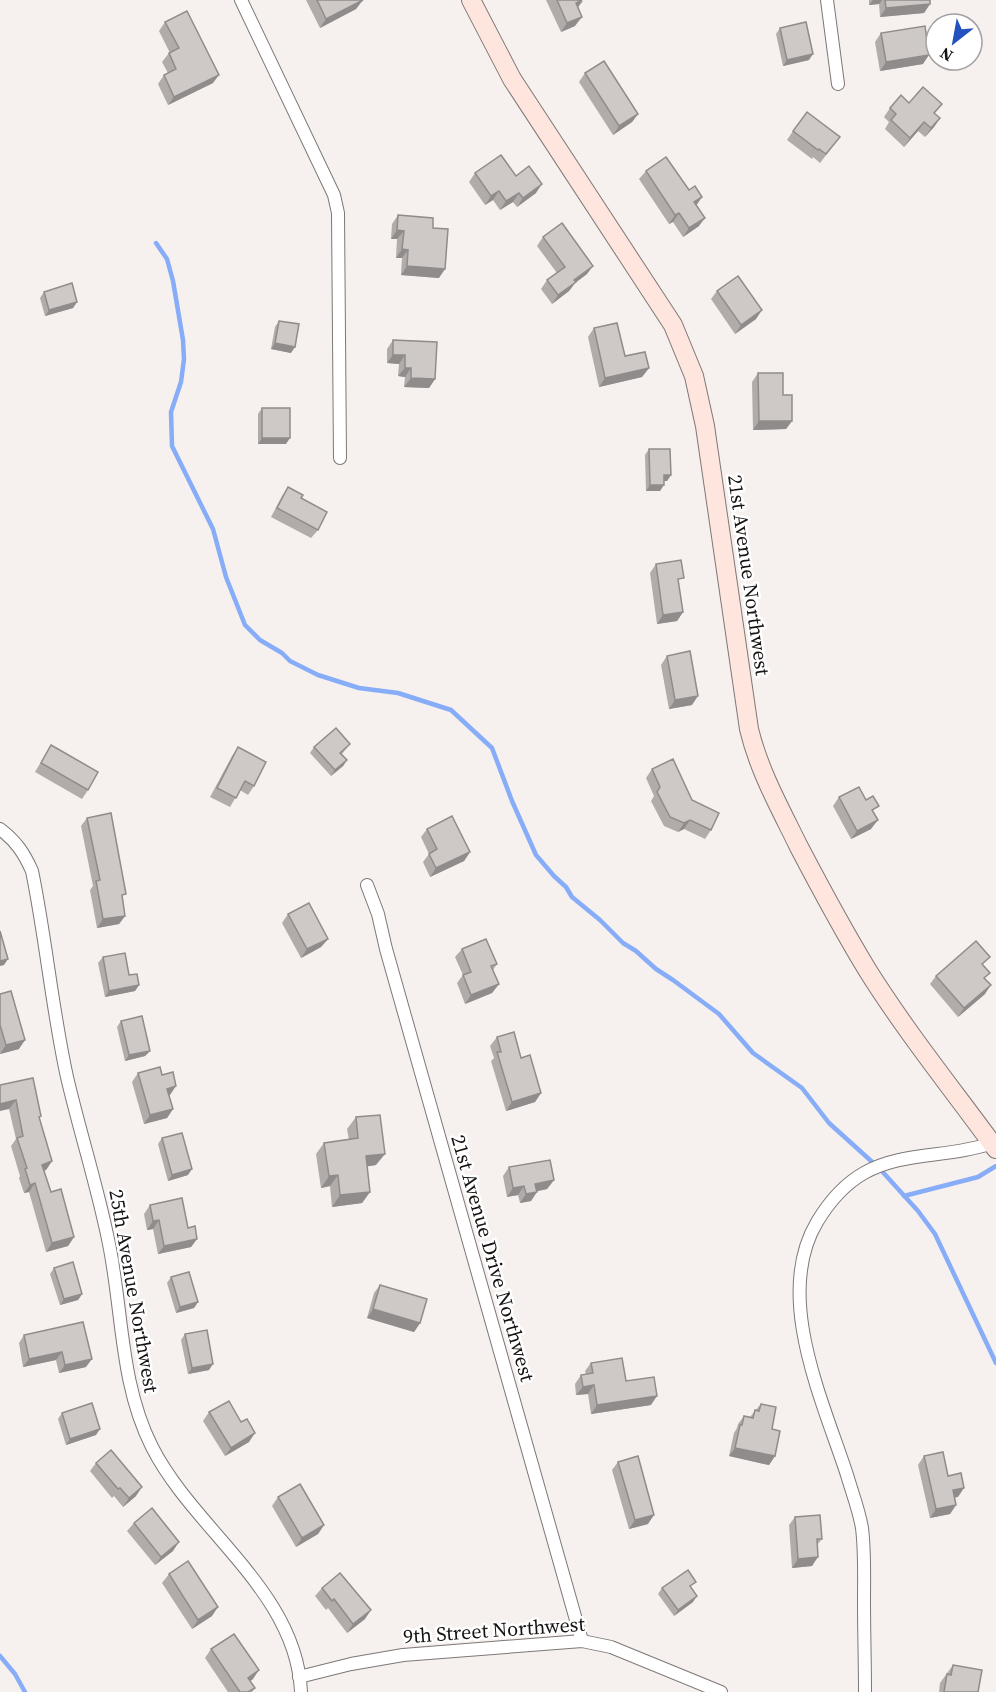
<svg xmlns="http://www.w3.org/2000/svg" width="996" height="1692" viewBox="0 0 996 1692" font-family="'Source Serif 4',serif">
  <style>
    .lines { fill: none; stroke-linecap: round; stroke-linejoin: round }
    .stream { stroke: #87acf8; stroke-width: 4.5 }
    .street-casing { stroke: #7d7876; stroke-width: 14 }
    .secondary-casing { stroke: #7d7876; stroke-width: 20 }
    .street { stroke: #fff; stroke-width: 12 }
    .secondary { stroke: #fee5de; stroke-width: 18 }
    .wall { fill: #b1acaa }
    .shaded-wall { fill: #908c8b }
    .building { fill: #cec8c6; stroke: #908c8b; stroke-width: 1.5 }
    .labels { text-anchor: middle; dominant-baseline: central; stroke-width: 5; stroke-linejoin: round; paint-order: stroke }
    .street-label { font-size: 20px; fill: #161413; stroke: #fff }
  </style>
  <rect width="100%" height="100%" fill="#f6f0ee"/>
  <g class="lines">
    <g class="stream">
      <path d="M156,243l11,16 6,22 10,59 1,19 -3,23 -10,30 1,34 41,83 13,48 19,48 15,15 22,13 8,8 28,14 41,13 39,5 53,17 41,38 20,53 24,54 18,21 12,11 6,10 28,23 23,23 13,8 20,18 17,11 46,34 34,39 49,35 27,35 51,46 38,42 17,23 61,129"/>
      <path d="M904,1196l74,-19 18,-11"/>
      <path d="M0,1656l15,18 10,18"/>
    </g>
    <defs>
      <g id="street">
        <path d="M241,0l93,195 4,18 2,245"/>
        <path d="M827,0l11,84"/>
        <path d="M0,829c16,12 24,24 32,42 14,68 20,138 35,206 13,56 31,111 42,167 14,69 11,140 43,203 42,83 145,145 149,245"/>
        <path d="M367,885l11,29 8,35 196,692"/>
        <path d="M299,1677l52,-13 52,-9 179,-14 29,6 110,45"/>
        <path d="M865,1692c0,-30 -1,-61 -1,-91 0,-24 1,-49 -2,-73 -3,-18 -10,-36 -15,-53 -24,-74 -74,-179 -30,-253 12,-20 26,-37 47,-49 38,-22 86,-15 128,-30"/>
      </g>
      <path id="secondary" d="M471,0l41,79 144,220 17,26 21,51 11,50 44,303c10,42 31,79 50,118 22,42 44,83 69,124 39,62 85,119 128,178"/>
    </defs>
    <use href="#street" class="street-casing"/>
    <use href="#secondary" class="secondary-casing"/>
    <use href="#street" class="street"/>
    <use href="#secondary" class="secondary"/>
  </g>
  <g class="wall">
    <path d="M306,0h56l-6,9 -36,19z"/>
    <path d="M546,0h36l-4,8 -3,18 -14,6z"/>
    <path d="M869,0h61v4l-6,9 -44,4 -1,-13 -10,1z"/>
    <path d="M165,22l48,61 -45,22 -10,-21 6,-9 4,-2 -6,-11 7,-9h1l-11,-22z"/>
    <path d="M780,28l29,32 -26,6 -7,-32z"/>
    <path d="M881,33l42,31 -43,7 -5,-29z"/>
    <path d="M585,73l53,41 -6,8 -19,13 -34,-53z"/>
    <path d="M909,103l26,11 5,4 -6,9 -9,10 -7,-6 -14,16 -19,-18 4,-7 -5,-5 6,-9z"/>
    <path d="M793,131l47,6 -20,26 -7,-6 -1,2 -25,-19z"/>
    <path d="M646,171l43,19 8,15 2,21 -16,11 -10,-15 -4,2 -30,-45z"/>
    <path d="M475,173l41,3 20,17 -19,14 -4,-5 -13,8 -7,-10 -8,5 -16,-23z"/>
    <path d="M398,215l35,13 6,50 -38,-3 1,-17h-6l1,-19h-6l1,-15z"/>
    <path d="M543,237l44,37 -12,9 -6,8 -17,13 -11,-15 6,-9 10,-7 -20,-27z"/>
    <path d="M717,291l39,28 -21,15 -24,-35z"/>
    <path d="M44,292l33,10 -4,6 -28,8 -5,-18z"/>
    <path d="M279,321l12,32 -20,-4 4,-22z"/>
    <path d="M594,328l31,28 24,12 -7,9 -43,10 -11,-50z"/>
    <path d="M393,340l42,39 -6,9 -25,-1 1,-10 -7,-1 1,-12 -12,-1v-14z"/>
    <path d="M758,373l25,22 9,26 -6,8 -33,1 -1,-48z"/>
    <path d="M262,408l24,36h-28v-30z"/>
    <path d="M649,449l22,26 -4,6h-3l-4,10h-14l-1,-36z"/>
    <path d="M288,487l13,11 17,32 -7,8 -40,-21 11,-21z"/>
    <path d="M656,564l23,21 4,27 -6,9 -20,3 -7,-51z"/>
    <path d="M667,656l25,49 -23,4 -8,-44z"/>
    <path d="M350,744l-8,10 5,6 -4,6 -12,10 -21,-23 4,-6z"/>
    <path d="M51,745l37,45 -6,9 -47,-27z"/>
    <path d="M238,747l16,39 -6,9 -8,-5 -10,17 -20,-10 22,-41z"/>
    <path d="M652,769l40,31 19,30 -6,9 -21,-10 -6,3 -14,-6 -13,-25 3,-5 -8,-18z"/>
    <path d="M839,797l35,16 -3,16 -20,10 -18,-33z"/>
    <path d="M87,818l36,82 2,16 -6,8 -22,4 -7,-38 3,-4 -12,-60z"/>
    <path d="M427,829l43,23 -6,9 -34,16 -7,-15 6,-8 -8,-17z"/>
    <path d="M288,914l40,25 -7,8 -20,11 -19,-35z"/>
    <path d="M462,949l35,15 -4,6 6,14 -7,9 -27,11 -8,-21 6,-8 -8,-18z"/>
    <path d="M103,957l26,18 10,10 -4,6 -30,6 -7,-34z"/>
    <path d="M984,966l1,13v15l-27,23 -28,-33 6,-8z"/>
    <path d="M0,994l19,55 -19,5z"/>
    <path d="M121,1021l29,30 -5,5 -20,5 -8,-34z"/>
    <path d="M497,1037l24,21 20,35 -6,9 -29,9 -15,-50 3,-3 -4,-12z"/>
    <path d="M138,1073l24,2 8,20h-1l4,14 -6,9 -23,6 -12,-42z"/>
    <path d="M0,1085l41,31 -2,2 13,43 -6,9 -2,1 7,21 23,45 -6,9 -22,6 -17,-60 -5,1 -5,-15 1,-2 -9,-30 5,-7 -7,-30z"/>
    <path d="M356,1117l20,48 -9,1 3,26 -8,11 -30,4 -2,-21 -9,2 -5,-34 8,-11 25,-3 -2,-11z"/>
    <path d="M162,1138l26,37 -20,6 -10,-37z"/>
    <path d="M509,1167l45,13 -7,9 -10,2 -6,10 -11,2 -2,-8 -11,2 -4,-21z"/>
    <path d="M150,1205l38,23 9,11 -6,8 -33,7 -5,-25 -6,1 -3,-16z"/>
    <path d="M54,1268l28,26 -4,6 -18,5 -10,-31z"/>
    <path d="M171,1277l27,25 -4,6 -18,5 -9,-30z"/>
    <path d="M380,1285l40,38 -6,9 -47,-14 7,-25z"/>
    <path d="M83,1322l3,45 -27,6 -3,-13 -33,7 -4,-24 5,-8z"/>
    <path d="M185,1334l24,36 -21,4 -7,-34z"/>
    <path d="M591,1363l35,18 25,24 -60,9 -3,-20 -12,1 -1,-11 6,-9 5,-1 -1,-3z"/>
    <path d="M761,1404l11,25 3,27 -6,9 -40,-9 5,-23 3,-5 1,-4 6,-8 6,1z"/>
    <path d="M209,1412l40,30 -24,14 -22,-35z"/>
    <path d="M62,1413l34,22 -30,10 -8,-26z"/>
    <path d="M924,1456l24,20 10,21h-3l1,8 -6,9 -20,4 -12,-53z"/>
    <path d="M618,1462l30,62 -19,5 -17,-59z"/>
    <path d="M96,1463l40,33 -13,11 -9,-11 -2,2 -22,-27z"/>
    <path d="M278,1497l46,28 -6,9 -22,13 -24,-41z"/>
    <path d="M795,1517l27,22 -5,6 -5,21 -20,2 -3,-43z"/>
    <path d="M134,1523l39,28 -18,14 -28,-34z"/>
    <path d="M169,1574l43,42 -20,13 -30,-46z"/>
    <path d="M322,1588l43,31 -18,14 -19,-25 -2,2 -11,-14z"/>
    <path d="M662,1588h30l1,14 -19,14 -16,-22z"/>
    <path d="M211,1649l42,30 -3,2 5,7 -3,4h-24l-23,-34z"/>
    <path d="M953,1665l25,27h-39l1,-9z"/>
  </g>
  <g class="shaded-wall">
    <path d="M363,0l-7,9 -36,19 6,-9z"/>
    <path d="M873,0h9l-3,4 -10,1z"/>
    <path d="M583,1l-7,8v-6z"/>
    <path d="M930,4l-6,9 -44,4 6,-9z"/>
    <path d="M582,17l-7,9 -14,6 6,-9z"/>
    <path d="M813,54l-4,6 -26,6 4,-6z"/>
    <path d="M929,55l-6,9 -43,7 6,-9z"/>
    <path d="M219,75l-6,8 -45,22 6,-8z"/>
    <path d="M638,114l-6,8 -19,13 6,-9z"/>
    <path d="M940,118l-6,9 -9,10 6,-9z"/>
    <path d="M924,122l-6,9 -14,16 6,-9z"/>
    <path d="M542,184l-6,9 -19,14 6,-9z"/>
    <path d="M499,191l-6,9 -8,5 6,-9z"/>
    <path d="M519,193l-6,9 -13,8 6,-9z"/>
    <path d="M702,197l-6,9 -2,-4z"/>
    <path d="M679,213l-6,9 -4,2 6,-9z"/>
    <path d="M705,218l-6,8 -16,11 6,-9z"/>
    <path d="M397,230l7,1 -7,8h-6z"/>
    <path d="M402,249l6,1 -6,8h-6z"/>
    <path d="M407,266l38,3 -6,9 -38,-3z"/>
    <path d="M593,266l-6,8 -12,9 -6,8 -17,13 6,-9 16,-15z"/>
    <path d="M77,302l-4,6 -28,8 4,-6z"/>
    <path d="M762,310l-6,9 -21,15 6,-9z"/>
    <path d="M275,343l20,4 -4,6 -20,-4z"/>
    <path d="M393,355h12l-6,9 -12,-1z"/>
    <path d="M405,368h6l-6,9 -7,-1z"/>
    <path d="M649,368l-7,9 -43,10 6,-9z"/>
    <path d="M411,378l24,1 -6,9 -25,-1z"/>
    <path d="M759,421h33l-6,8 -33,1z"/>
    <path d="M262,438h28l-4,6h-28z"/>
    <path d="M664,475h7l-4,6h-7z"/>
    <path d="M650,485h14l-4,6h-14z"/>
    <path d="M683,612l-6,9 -20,3 6,-9z"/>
    <path d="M698,696l-6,9 -23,4 6,-9z"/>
    <path d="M347,760l-4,6 -12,10 4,-6z"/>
    <path d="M690,820l-6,9 -6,3 6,-9z"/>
    <path d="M878,820l-7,9 -20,10 6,-8z"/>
    <path d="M470,852l-6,9 -34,16 6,-9z"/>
    <path d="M125,916l-6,8 -22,4 6,-9z"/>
    <path d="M328,939l-7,8 -20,11 6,-9z"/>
    <path d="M8,959l-4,6 -4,1v-5z"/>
    <path d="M499,984l-7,9 -27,11 6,-9z"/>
    <path d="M139,985l-4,6 -30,6 4,-6z"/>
    <path d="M991,985l-6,9 -27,23 6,-9z"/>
    <path d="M25,1040l-6,9 -19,5 6,-9z"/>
    <path d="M150,1051l-5,5 -20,5 4,-6z"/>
    <path d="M176,1086l-6,9 -9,2 6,-8z"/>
    <path d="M541,1093l-6,9 -29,9 6,-9z"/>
    <path d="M16,1100l-7,9 -9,2v-7z"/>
    <path d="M173,1109l-6,9 -23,6 6,-9z"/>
    <path d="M385,1154l-9,11 -18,3 8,-12z"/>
    <path d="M52,1161l-6,9 -10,3 6,-8z"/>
    <path d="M192,1169l-4,6 -20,6 4,-6z"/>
    <path d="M338,1175l-8,11 -9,2 8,-12z"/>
    <path d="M554,1180l-7,9 -18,4 6,-9z"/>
    <path d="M35,1183l-6,9 -5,1 6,-8z"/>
    <path d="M524,1186l-6,9 -11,2 6,-9z"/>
    <path d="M370,1192l-8,11 -30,4 8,-12z"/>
    <path d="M537,1192l-6,9 -11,2 6,-9z"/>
    <path d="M159,1220l-6,9 -6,1 6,-9z"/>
    <path d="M74,1237l-6,9 -22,6 6,-9z"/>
    <path d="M197,1239l-6,8 -33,7 6,-8z"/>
    <path d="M82,1294l-4,6 -18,5 4,-6z"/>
    <path d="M198,1302l-4,6 -18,5 4,-6z"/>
    <path d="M373,1309l47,14 -6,9 -47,-14z"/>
    <path d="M62,1352l-6,8 -33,7 6,-8z"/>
    <path d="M92,1359l-6,8 -27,6 6,-8z"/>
    <path d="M213,1364l-4,6 -21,4 4,-6z"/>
    <path d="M594,1385l-6,9 -12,1 7,-8z"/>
    <path d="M657,1396l-6,9 -60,9 6,-9z"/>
    <path d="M100,1429l-4,6 -30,10 4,-6z"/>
    <path d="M255,1433l-6,9 -24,14 6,-8z"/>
    <path d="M735,1448l40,8 -6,9 -40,-9z"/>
    <path d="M142,1487l-6,9 -13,11 6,-9z"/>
    <path d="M964,1488l-6,9 -11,2 6,-9z"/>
    <path d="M956,1505l-6,9 -20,4 6,-9z"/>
    <path d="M654,1515l-6,9 -19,5 6,-9z"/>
    <path d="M324,1525l-6,9 -22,13 6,-9z"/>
    <path d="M179,1542l-6,9 -18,14 6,-8z"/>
    <path d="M818,1557l-6,9 -20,2 6,-9z"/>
    <path d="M697,1596l-4,6 -19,14 4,-6z"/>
    <path d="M218,1607l-6,9 -20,13 6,-9z"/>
    <path d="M371,1610l-6,9 -18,14 6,-9z"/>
    <path d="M259,1670l-6,9 -11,8 6,-9z"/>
  </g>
  <g class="building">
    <path d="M317,0h46l-37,19z"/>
    <path d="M557,0h25l-6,3 6,14 -15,6z"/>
    <path d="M885,0h45v4l-44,4z"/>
    <path d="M187,11l32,64 -45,22 -10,-22 12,-6 -7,-16 10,-5 -14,-26z"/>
    <path d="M806,22l7,32 -26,6 -7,-32z"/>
    <path d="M925,26l4,29 -43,7 -5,-29z"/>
    <path d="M604,61l34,53 -19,12 -34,-53z"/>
    <path d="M923,87l19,17 -8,9 6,5 -9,10 -7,-6 -14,16 -19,-18 5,-6 -6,-6 11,-13 8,8z"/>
    <path d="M807,112l33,25 -14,17 -7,-5 -1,1 -25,-19z"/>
    <path d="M501,155l15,21 13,-10 13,18 -19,14 -4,-5 -13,8 -7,-10 -8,5 -16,-23z"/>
    <path d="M666,157l23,33 6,-4 7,11 -8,5 11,16 -16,10 -10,-15 -4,2 -29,-44z"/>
    <path d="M398,215l35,3v10l15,1 -3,40 -38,-3 1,-16 -6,-1 2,-18 -7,-1z"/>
    <path d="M562,223l31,43 -19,14 2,2 -18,13 -11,-15 18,-13 -22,-30z"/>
    <path d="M738,276l24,34 -21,15 -24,-34z"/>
    <path d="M72,283l5,19 -28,8 -5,-18z"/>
    <path d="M279,321l20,3 -4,23 -20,-4z"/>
    <path d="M617,323l8,33 20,-4 4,16 -44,10 -11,-50z"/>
    <path d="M393,340l44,2 -2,37 -24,-1v-10h-6v-13h-12z"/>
    <path d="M758,373h25v22h9v26h-33z"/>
    <rect x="262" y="408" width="28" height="30"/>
    <path d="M649,449h21l1,26h-7v10h-14z"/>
    <path d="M288,487l15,8 -2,3 26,14 -9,18 -41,-22z"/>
    <path d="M681,560l3,18 -6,1 5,33 -20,3 -7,-51z"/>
    <path d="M690,651l8,45 -23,4 -8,-44z"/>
    <path d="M336,728l14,16 -10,9 7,7 -12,10 -21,-23z"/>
    <path d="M51,745l47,27 -10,18 -47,-27z"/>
    <path d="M238,747l28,15 -12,24 -9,-5 -9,17 -19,-10z"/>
    <path d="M673,759l19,41 27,13 -8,17 -21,-10 -6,3 -14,-6 -13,-25 3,-5 -8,-18z"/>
    <path d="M859,787l7,13 7,-4 6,10 -7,4 6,10 -21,11 -18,-34z"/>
    <path d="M111,813l15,81 -4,1 3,21 -22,3 -7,-38 4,-1 -13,-62z"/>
    <path d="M452,816l18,36 -34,16 -7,-14 8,-5 -10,-20z"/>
    <path d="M309,903l19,36 -21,10 -19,-35z"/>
    <path d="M0,931l8,28 -8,2z"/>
    <path d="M486,939l11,25 -6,2 8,18 -28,11 -8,-20 8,-3 -9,-23z"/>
    <path d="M976,941l14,16 -8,7 8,9 -6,5 7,7 -27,23 -28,-32z"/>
    <path d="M125,953l4,22 8,-1 2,11 -30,6 -6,-34z"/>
    <path d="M11,991l14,49 -19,5 -6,-20v-31z"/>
    <path d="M142,1016l8,35 -21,4 -8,-34z"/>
    <path d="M514,1032l7,26 9,-3 11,38 -29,9 -15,-50h4l-4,-15z"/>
    <path d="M160,1067l2,8 11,-3 3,14 -9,3 6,20 -23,6 -12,-42z"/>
    <path d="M33,1078l8,38 -2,1 13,44 -10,4 9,27 10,-3 13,48 -22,6 -17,-60 -5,2 -5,-16 2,-1 -10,-30 6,-2 -7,-36 -16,4v-19z"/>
    <path d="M380,1115l5,39 -19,2 4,36 -30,3 -2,-20 -9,1 -5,-33 34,-5 -2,-21z"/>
    <path d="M182,1133l10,36 -20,6 -10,-37z"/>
    <path d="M550,1160l4,20 -19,4 2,8 -11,2 -2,-8 -11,2 -4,-21z"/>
    <path d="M182,1198l6,30 7,-2 2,13 -33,7 -5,-26 -6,1 -3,-16z"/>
    <path d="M73,1262l9,32 -18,5 -10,-31z"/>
    <path d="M189,1272l9,30 -18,5 -9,-30z"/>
    <path d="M380,1285l47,14 -7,24 -47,-14z"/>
    <path d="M83,1322l9,37 -27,6 -3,-13 -33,7 -5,-24z"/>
    <path d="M207,1330l6,34 -21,4 -7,-34z"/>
    <path d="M622,1358l4,23 28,-4 3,19 -60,9 -3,-20 -11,2 -2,-12 12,-2 -2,-10z"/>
    <path d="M229,1401l12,21 6,-3 8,14 -24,15 -22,-36z"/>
    <path d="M92,1403l8,26 -30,10 -8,-26z"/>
    <path d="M761,1404l15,3 -4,22 8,2 -5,25 -40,-8 5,-23h2l2,-9 9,2 2,-8 4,1z"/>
    <path d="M111,1450l31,37 -13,11 -9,-10 -2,1 -22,-26z"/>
    <path d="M943,1452l5,24 13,-3 3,15 -11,2 3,15 -20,4 -12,-53z"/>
    <path d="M638,1456l16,59 -19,5 -17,-58z"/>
    <path d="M300,1484l24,41 -22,13 -24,-41z"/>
    <path d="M152,1508l27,34 -18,15 -27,-34z"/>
    <path d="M820,1515l2,24h-5l1,18 -20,2 -3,-42z"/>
    <path d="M188,1561l30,46 -20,13 -29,-46z"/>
    <path d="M688,1570l8,12 -6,4 7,10 -19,14 -16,-22z"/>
    <path d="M340,1573l31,37 -18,14 -19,-25 -2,2 -10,-13z"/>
    <path d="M234,1634l25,36 -11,8 7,10 -7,4h-8l-29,-43z"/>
    <path d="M953,1665l29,5 -4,22h-34l3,-18 4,1z"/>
  </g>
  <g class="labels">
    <g class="street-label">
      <text transform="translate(749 575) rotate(82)">21st Avenue Northwest</text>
      <text transform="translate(493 1258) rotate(74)">21st Avenue Drive Northwest</text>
      <text transform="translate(134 1291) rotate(80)">25th Avenue Northwest</text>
      <text transform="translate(494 1630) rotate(-4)">9th Street Northwest</text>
    </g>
  </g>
  <g transform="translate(954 42) rotate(211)"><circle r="28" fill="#ffffff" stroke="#a2a1a1" stroke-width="1.5"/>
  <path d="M0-4.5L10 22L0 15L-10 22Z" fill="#2351bf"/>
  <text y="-9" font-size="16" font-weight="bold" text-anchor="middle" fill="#161413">N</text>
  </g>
</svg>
